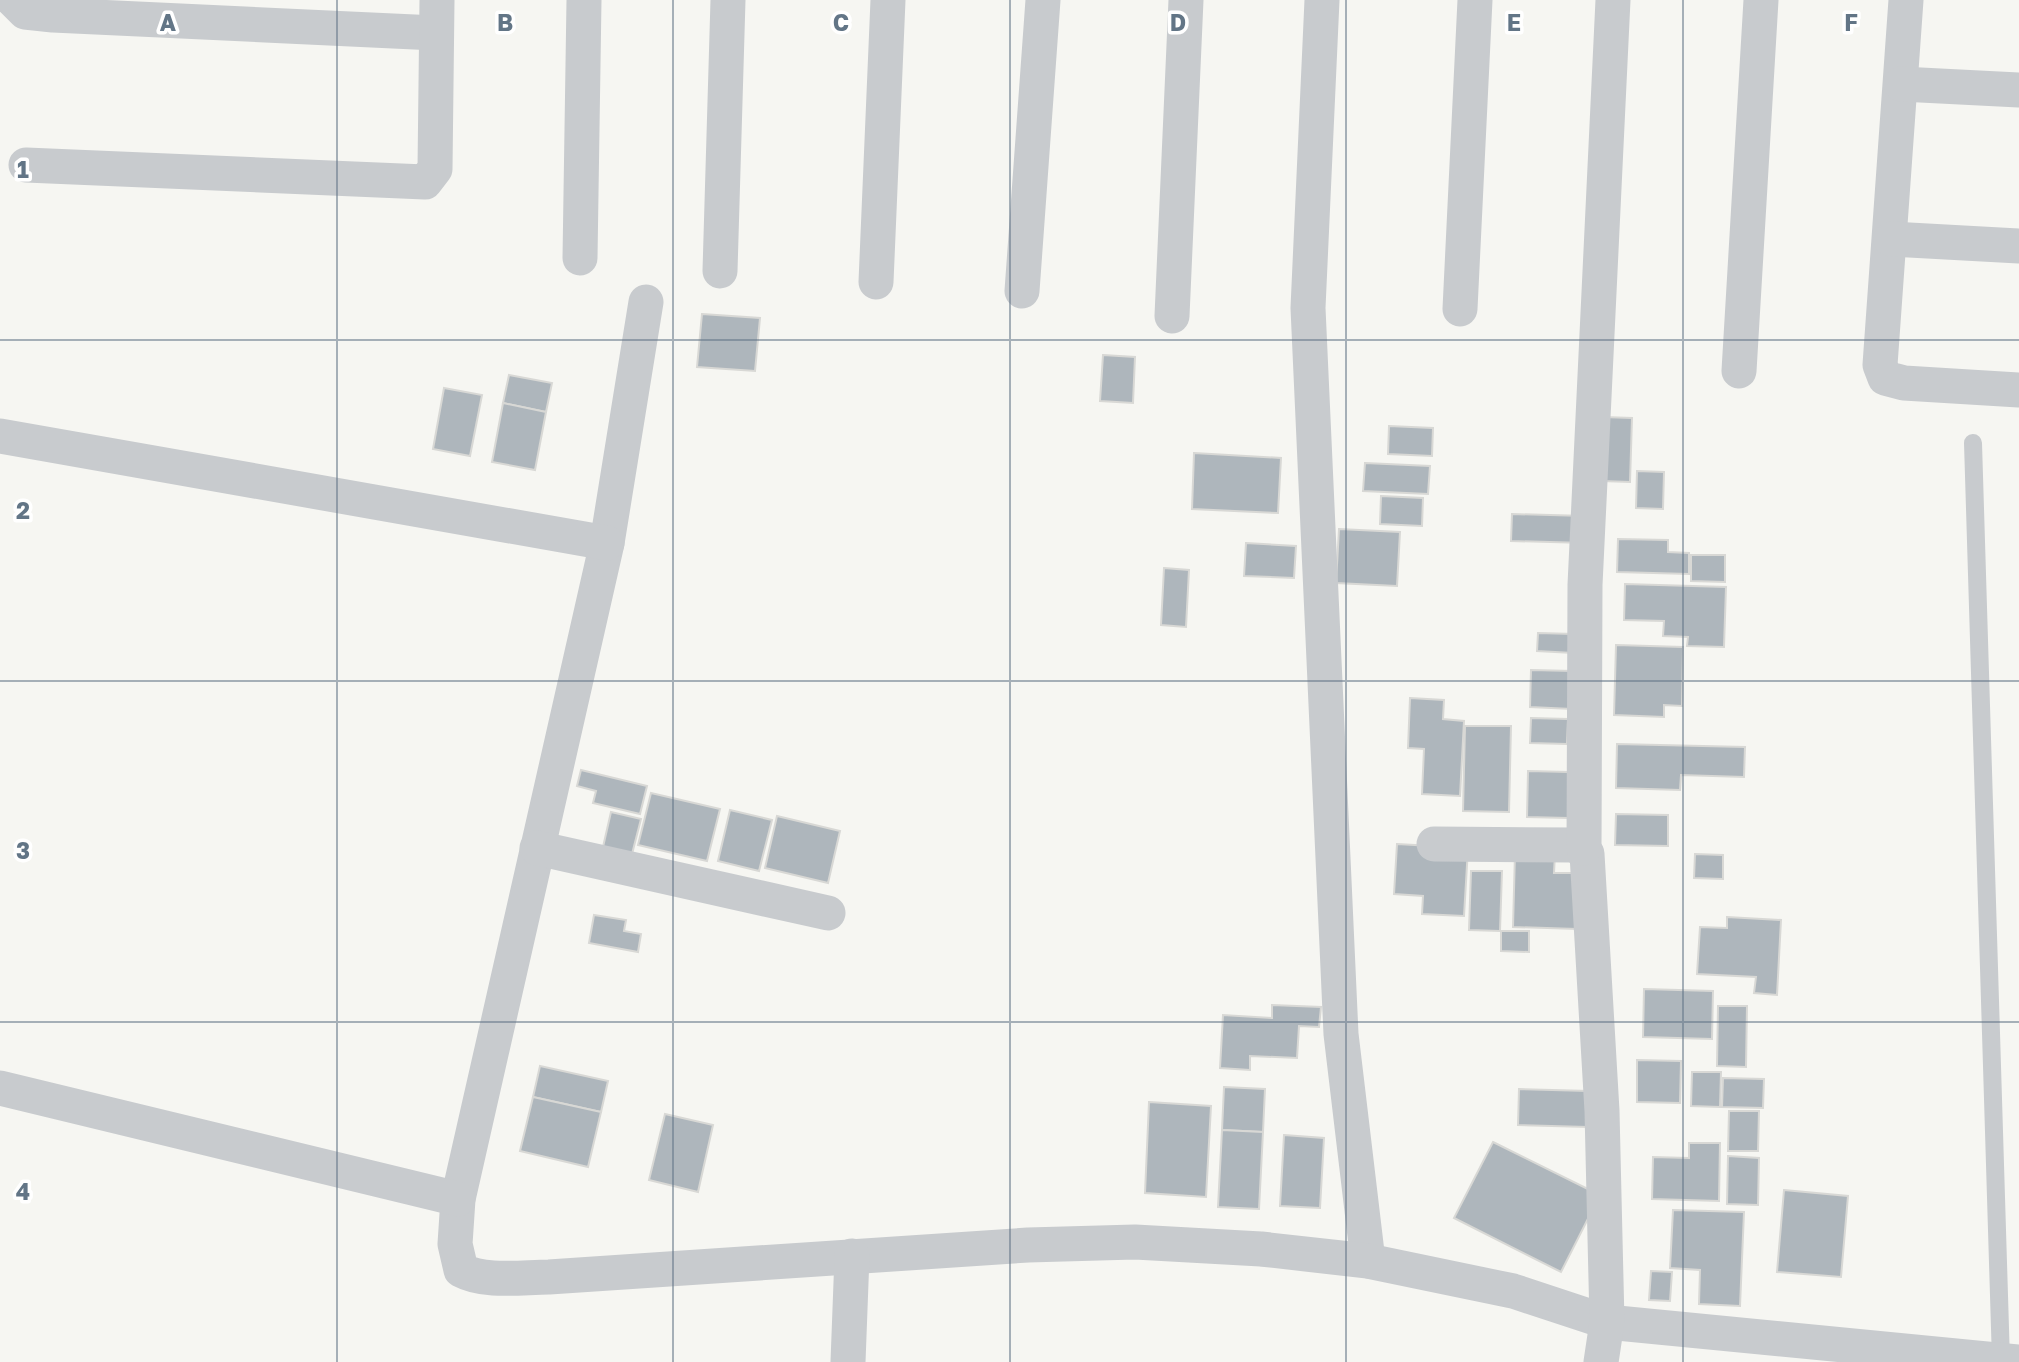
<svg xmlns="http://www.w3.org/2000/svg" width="2019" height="1362" viewBox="0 0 2019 1362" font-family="'Golos Text',sans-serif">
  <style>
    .building { fill: #aeb6bc; stroke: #d8d8d5; stroke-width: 2 }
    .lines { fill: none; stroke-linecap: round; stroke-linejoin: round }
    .lane { stroke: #c8cbce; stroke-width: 18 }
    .street { stroke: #c8cbce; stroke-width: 35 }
    .grid { fill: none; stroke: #627586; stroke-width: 2; stroke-opacity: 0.55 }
    .grid-label { font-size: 23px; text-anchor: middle; font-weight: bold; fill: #627586; stroke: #fff; stroke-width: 7; stroke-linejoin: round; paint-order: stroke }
  </style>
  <rect width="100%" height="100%" fill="#f6f6f2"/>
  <g class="building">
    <path d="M702,314l58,4 -5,53 -58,-4z"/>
    <path d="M1103,355l32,2 -2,46 -33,-2z"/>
    <path d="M509,375l43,8 -6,29 -43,-9z"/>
    <path d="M444,388l38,7 -12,61 -37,-7z"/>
    <path d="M503,403l43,9 -11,58 -43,-8z"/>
    <path d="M1603,417l29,1 -2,64 -28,-1z"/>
    <path d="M1389,426l44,2 -1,28 -44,-2z"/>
    <path d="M1194,453l87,5 -3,55 -86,-4z"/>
    <path d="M1365,463l65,3 -2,28 -65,-3z"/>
    <path d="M1637,471l27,1 -1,37 -27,-1z"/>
    <path d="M1381,496l42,2 -1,28 -42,-2z"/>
    <path d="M1512,514l73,2v27l-74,-2z"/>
    <path d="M1339,529l61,3 -3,54 -61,-3z"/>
    <path d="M1618,539l50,1v12l21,1v21l-72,-2z"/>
    <path d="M1246,543l50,3 -2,32 -50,-2z"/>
    <path d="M1691,555h34v27l-34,-1z"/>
    <path d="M1164,568l25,2 -3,57 -25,-2z"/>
    <path d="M1625,584l101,3 -2,60 -37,-1 1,-9 -25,-1 1,-15 -40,-1z"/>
    <path d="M1538,633l36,1 -1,19 -36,-2z"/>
    <path d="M1616,645l67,2 -1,59 -18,-1v12l-50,-2z"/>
    <path d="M1531,670l42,1 -1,38 -42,-2z"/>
    <path d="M1410,698l34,2 -1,19 21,2 -4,75 -38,-2 2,-45 -16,-1z"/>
    <path d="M1531,718l37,1 -1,25 -37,-1z"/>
    <path d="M1465,726h46l-2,86 -46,-1z"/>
    <path d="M1617,744l128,3 -1,30 -63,-2 -1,15 -64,-2z"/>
    <path d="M581,770l66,16 -7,28 -47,-11 3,-12 -19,-5z"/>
    <path d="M1528,771l41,1 -1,46 -41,-1z"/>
    <path d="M651,793l69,16 -13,52 -69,-16z"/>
    <path d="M730,810l42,10 -13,51 -41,-10z"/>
    <path d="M611,812l30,7 -9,35 -29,-7z"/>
    <path d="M1616,814l52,1v31l-53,-1z"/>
    <path d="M777,816l63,15 -12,52 -63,-15z"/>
    <path d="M1397,844l71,4 -4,68 -42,-2 1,-18 -29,-2z"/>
    <path d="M1515,853l40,1 -1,19h24l-1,56 -64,-2z"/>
    <path d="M1695,854l28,1v24l-29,-1z"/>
    <path d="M1471,871h31l-2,60 -31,-1z"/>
    <path d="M594,915l32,5 -2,11 17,3 -3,18 -49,-9z"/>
    <path d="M1727,917l54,3 -4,75 -23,-2 2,-16 -59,-3 3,-47 27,1z"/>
    <path d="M1501,931h28v21l-28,-1z"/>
    <path d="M1644,989l69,2 -1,48 -69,-2z"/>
    <path d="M1272,1005l49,2 -2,20 -20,-1 -2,32 -47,-2v14l-30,-2 3,-53 49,3z"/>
    <path d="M1718,1006h29l-1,61 -29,-1z"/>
    <path d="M1637,1060l44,1 -1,42 -43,-1z"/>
    <path d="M540,1066l68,15 -7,31 -68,-15z"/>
    <path d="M1692,1072h29l-1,35 -29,-1z"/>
    <path d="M1723,1078l41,1 -1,29 -41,-1z"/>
    <path d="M1224,1087l41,2 -2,43 -41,-2z"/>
    <path d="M1519,1089l70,2 -1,36 -70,-2z"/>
    <path d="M533,1097l68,15 -13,55 -68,-16z"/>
    <path d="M1149,1102l62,4 -5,91 -61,-4z"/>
    <path d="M1729,1111h30l-1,40h-30z"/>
    <path d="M665,1114l48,11 -15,67 -49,-12z"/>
    <path d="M1222,1130l41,2 -4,77 -41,-2z"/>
    <path d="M1284,1135l40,3 -4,70 -40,-2z"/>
    <path d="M1493,1142l107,53 -39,77 -107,-54z"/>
    <path d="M1689,1143h31l-1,58 -67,-2 1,-42 36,1z"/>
    <path d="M1728,1156l31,2 -1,47 -31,-1z"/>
    <path d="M1784,1190l64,6 -7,81 -64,-5z"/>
    <path d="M1673,1210l71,2 -4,94 -41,-2 1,-34 -30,-2z"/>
    <path d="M1651,1271l21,1 -2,29 -21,-1z"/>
  </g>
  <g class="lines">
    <path class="lane" d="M1973,443l28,918"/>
    <g class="street">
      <path d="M13,0l12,12 28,3 383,18"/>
      <path d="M1322,0l-14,308 33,726 27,227"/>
      <path d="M1906,0l-26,365 5,13 19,5 115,7"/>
      <path d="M1901,84l118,6"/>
      <path d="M26,165l399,17 10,-13 2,-169"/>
      <path d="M1891,239l128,7"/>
      <path d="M580,258l4,-258"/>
      <path d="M720,271l8,-271"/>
      <path d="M876,282l12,-282"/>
      <path d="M1022,291l21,-291"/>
      <path d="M646,302l-39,241 -149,656 -3,45 6,26c24,13 61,7 88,7l479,-32 107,-3 126,7 107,12 145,30 94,31 411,40"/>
      <path d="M1460,309l15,-309"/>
      <path d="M1172,316l14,-316"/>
      <path d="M1739,371l22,-371"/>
      <path d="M0,436l607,107"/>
      <path d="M1434,844l141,1 12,9 15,257 5,211 -6,40"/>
      <path d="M537,848l291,65"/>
      <path d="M1584,848l1,-263 28,-585"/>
      <path d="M0,1088l458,111"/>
      <path d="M848,1362l4,-106"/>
    </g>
  </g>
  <path class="grid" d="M337,0v1362M673,0v1362M1010,0v1362M1346,0v1362M1683,0v1362M0,340h2019M0,681h2019M0,1022h2019"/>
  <g class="grid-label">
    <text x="168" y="31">A</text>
    <text x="505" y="31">B</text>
    <text x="841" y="31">C</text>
    <text x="1178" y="31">D</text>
    <text x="1514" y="31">E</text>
    <text x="1851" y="31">F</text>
    <text x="23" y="178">1</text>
    <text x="23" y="519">2</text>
    <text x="23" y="859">3</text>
    <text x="23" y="1200">4</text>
  </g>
</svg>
